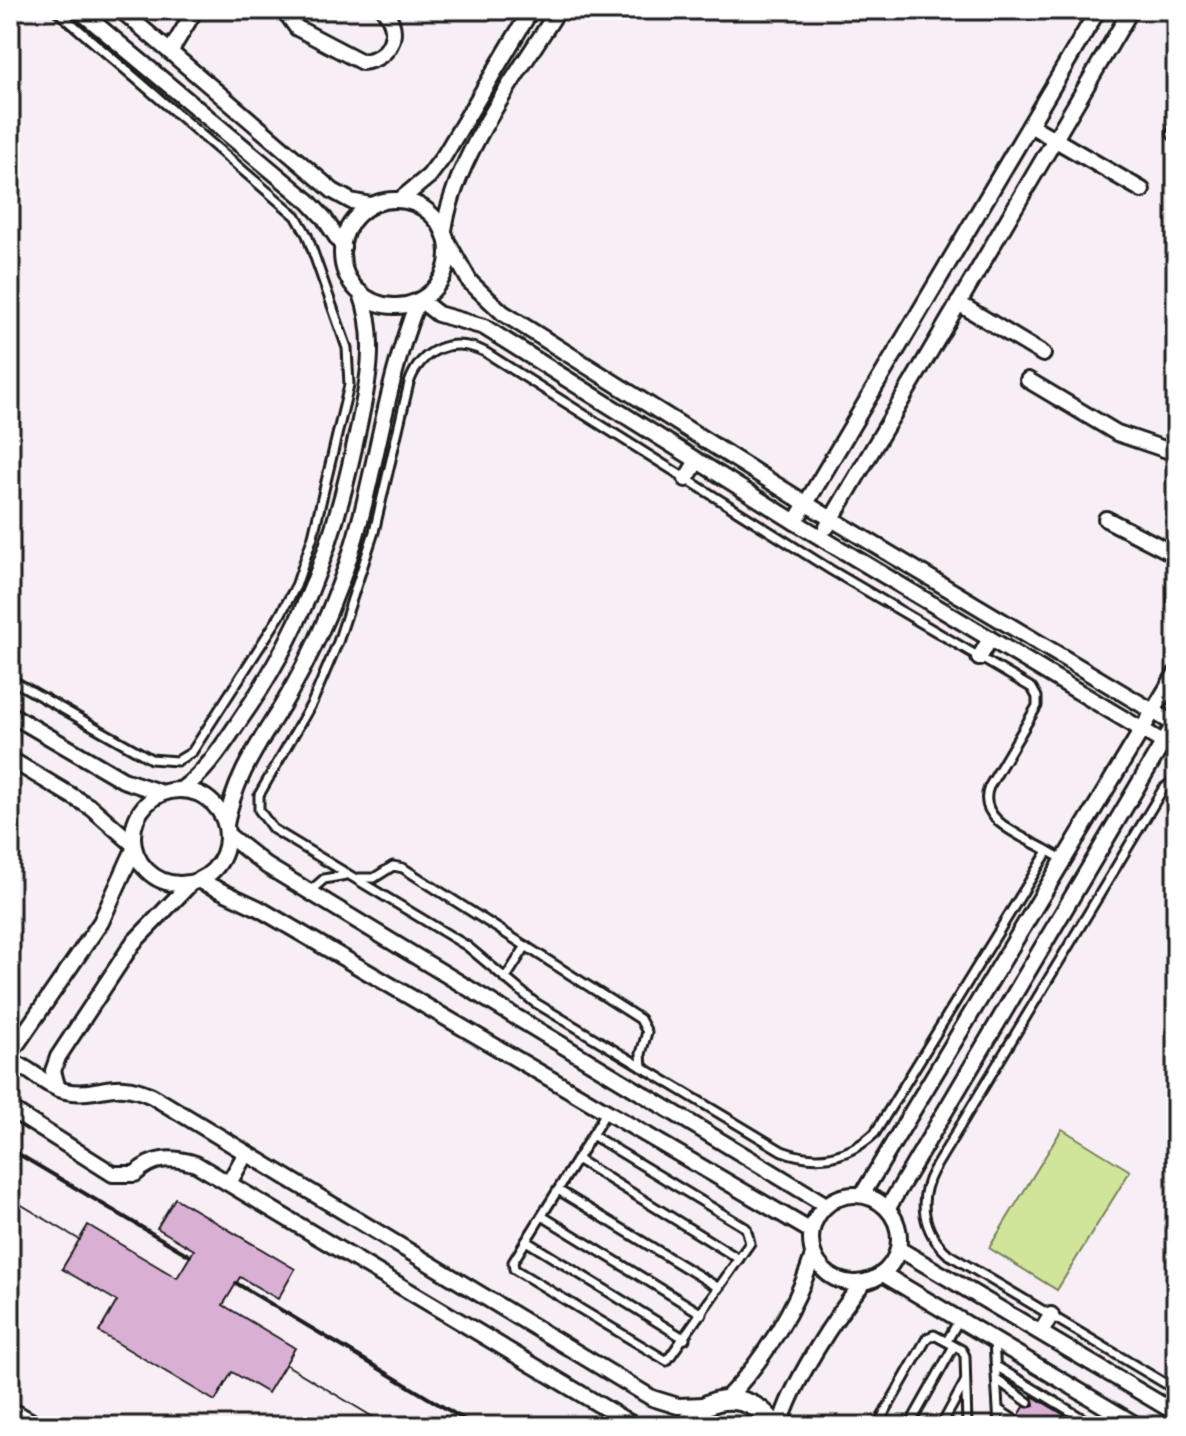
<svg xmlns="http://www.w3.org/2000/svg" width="1186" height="1436" viewBox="0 0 1186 1436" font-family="'Patrick Hand',sans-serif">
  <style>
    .green { fill: #d0e59a; stroke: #76805b; stroke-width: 2 }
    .building { fill: #daafd4; stroke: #1c1c1c; stroke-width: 2 }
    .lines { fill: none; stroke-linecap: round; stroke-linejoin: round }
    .service-casing { stroke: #1c1c1c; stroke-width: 13 }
    .minor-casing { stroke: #1c1c1c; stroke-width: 20 }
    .tertiary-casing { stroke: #1c1c1c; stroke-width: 24 }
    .primary-casing { stroke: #1c1c1c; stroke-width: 30 }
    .service { stroke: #fff; stroke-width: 7 }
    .minor { stroke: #fff; stroke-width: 14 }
    .tertiary { stroke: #fff; stroke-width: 18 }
    .primary { stroke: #fff; stroke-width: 24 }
    .tram { stroke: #1c1c1c; stroke-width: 2 }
    .rail { stroke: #1c1c1c; stroke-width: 4 }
  </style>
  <rect width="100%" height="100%" fill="#f8eff6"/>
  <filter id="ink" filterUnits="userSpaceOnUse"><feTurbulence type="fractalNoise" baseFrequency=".0125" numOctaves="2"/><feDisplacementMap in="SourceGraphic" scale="16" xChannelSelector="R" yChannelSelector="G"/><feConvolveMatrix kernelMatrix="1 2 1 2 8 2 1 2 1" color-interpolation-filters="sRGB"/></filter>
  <g filter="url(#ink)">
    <path class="green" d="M1062,1129l68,42 -73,119 -68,-42z"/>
    <g class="building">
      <path d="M175,1198l120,71 -17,30 -38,-22 -17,28 72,43 -27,45 -36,-21 -17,29 -116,-69 18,-31 -55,-32 26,-44 89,53 17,-28 -37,-22z"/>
      <path d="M1032,1396l34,20 -10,3 -1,7h-35l-1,-11 5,-8 10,-2z"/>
    </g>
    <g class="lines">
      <defs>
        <g id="service">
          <path d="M10,679l141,80 26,2 15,-9 87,-135 17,-31 17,-50 36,-151 -2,-37 -40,-113 -11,-19 -240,-206"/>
          <path d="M1176,779l-13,10 -230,382c-16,30 -10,61 15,83l228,136"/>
          <path d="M10,807l3,5 -3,17"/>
          <path d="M1048,851c-23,-14 -73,-30 -59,-64l48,-81v-9l-5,-9 -201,-118 -346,-218c-33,-16 -64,-3 -76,31l-35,149 -36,110 -26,61 -53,92v15l14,19 194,117 67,56 248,149c35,13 65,8 93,-18l173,-282 16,9"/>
          <path d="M359,878h15l19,-12 10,2 237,151 7,13 -6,22 1,13"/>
          <path d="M309,892l15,-13 22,-4"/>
          <path d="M505,979l21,-33"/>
          <path d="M592,1135l154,93 4,15 -83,118 -153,-92 -1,-7 13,-21 81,-130"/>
          <path d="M577,1159l162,100"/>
          <path d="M558,1190l161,98"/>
          <path d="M542,1216l160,98"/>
          <path d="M526,1241l159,98"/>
          <path d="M947,1341l12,-21"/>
          <path d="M994,1341l5,85"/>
          <path d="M996,1366l99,60"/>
          <path d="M997,1380l31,22"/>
          <path d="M999,1410l17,11"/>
          <path d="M1061,1423l5,3"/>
          <path d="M269,1426l9,-3 8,3"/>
          <path d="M877,1426l50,-88 7,-3 28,15 3,6 2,70"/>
          <path d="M909,1426l45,-80"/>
          <path d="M941,1426l24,-44"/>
        </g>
        <g id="minor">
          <path d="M79,10l229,191 16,17 19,29"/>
          <path d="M121,10l212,181 18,10 20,4"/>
          <path d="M284,10l13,18 65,34c28,-3 41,-30 22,-52"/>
          <path d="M170,52l25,-42"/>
          <path d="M1030,125l112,65"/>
          <path d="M1175,133l1,1"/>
          <circle cx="395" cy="253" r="53"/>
          <path d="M400,200l29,-24 15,-20 87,-146"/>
          <path d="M444,230c11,-74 74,-156 114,-220"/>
          <path d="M448,243l22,39 33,31 302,190 371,222"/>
          <path d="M420,300l18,14 46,13 311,195 381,228"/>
          <path d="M958,303l85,51"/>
          <path d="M1028,380l89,53 59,20"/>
          <path d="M686,479l11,-18"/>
          <path d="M1106,519l70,36"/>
          <path d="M795,522l303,-512"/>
          <path d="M827,527l304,-517"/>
          <path d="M979,658l11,-19"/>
          <path d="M10,714l113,66 39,13"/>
          <path d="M10,759l82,49 41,36"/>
          <path d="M182,789c25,-18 41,-44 58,-69 59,-84 92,-172 114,-272 11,-52 26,-103 7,-155"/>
          <circle cx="180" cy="837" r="47"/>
          <path d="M226,825c8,-50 38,-88 63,-131 20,-35 37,-72 51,-110 35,-92 41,-191 78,-283"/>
          <path d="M228,835l39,31 559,339"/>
          <path d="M200,881l58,27 553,323"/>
          <path d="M10,1054l91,-132 33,-73"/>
          <path d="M10,1061c20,6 34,25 55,30 33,7 49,-14 87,5l500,302 26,8 27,-1"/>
          <path d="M58,1089l-5,-18 5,-14 75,-114 57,-59"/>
          <path d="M10,1109l103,65h22c18,-18 38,-17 61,-10l439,262"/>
          <path d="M229,1183l17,-30"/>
          <circle cx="855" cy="1239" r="44"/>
          <path d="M862,1195l314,-522"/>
          <path d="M888,1208l288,-487"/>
          <path d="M899,1249l277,164"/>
          <path d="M883,1274l255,152"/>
          <path d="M1041,1332l10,-17"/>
          <path d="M726,1399c38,-39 71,-92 87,-144"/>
          <path d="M780,1426c10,-40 56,-111 83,-143"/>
        </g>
        <path id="tertiary" d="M685,1426c22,-36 68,-34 90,0"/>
        <path id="primary" d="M10,1415l19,11"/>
      </defs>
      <use href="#service" class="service-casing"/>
      <use href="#minor" class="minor-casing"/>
      <use href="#tertiary" class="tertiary-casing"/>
      <use href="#primary" class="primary-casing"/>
      <use href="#service" class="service"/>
      <use href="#minor" class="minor"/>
      <use href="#tertiary" class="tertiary"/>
      <use href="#primary" class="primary"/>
      <g class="tram">
        <path d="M10,1198l70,42"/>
        <path d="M285,1364l103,62"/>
      </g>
      <g class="rail">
        <path d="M10,1149l180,107"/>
        <path d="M236,1283l239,143"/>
      </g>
    </g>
  </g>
  <rect width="1186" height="1436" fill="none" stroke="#fff" stroke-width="40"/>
  <rect x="20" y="20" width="1146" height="1396" fill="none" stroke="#1c1c1c" stroke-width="3" filter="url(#ink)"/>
</svg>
